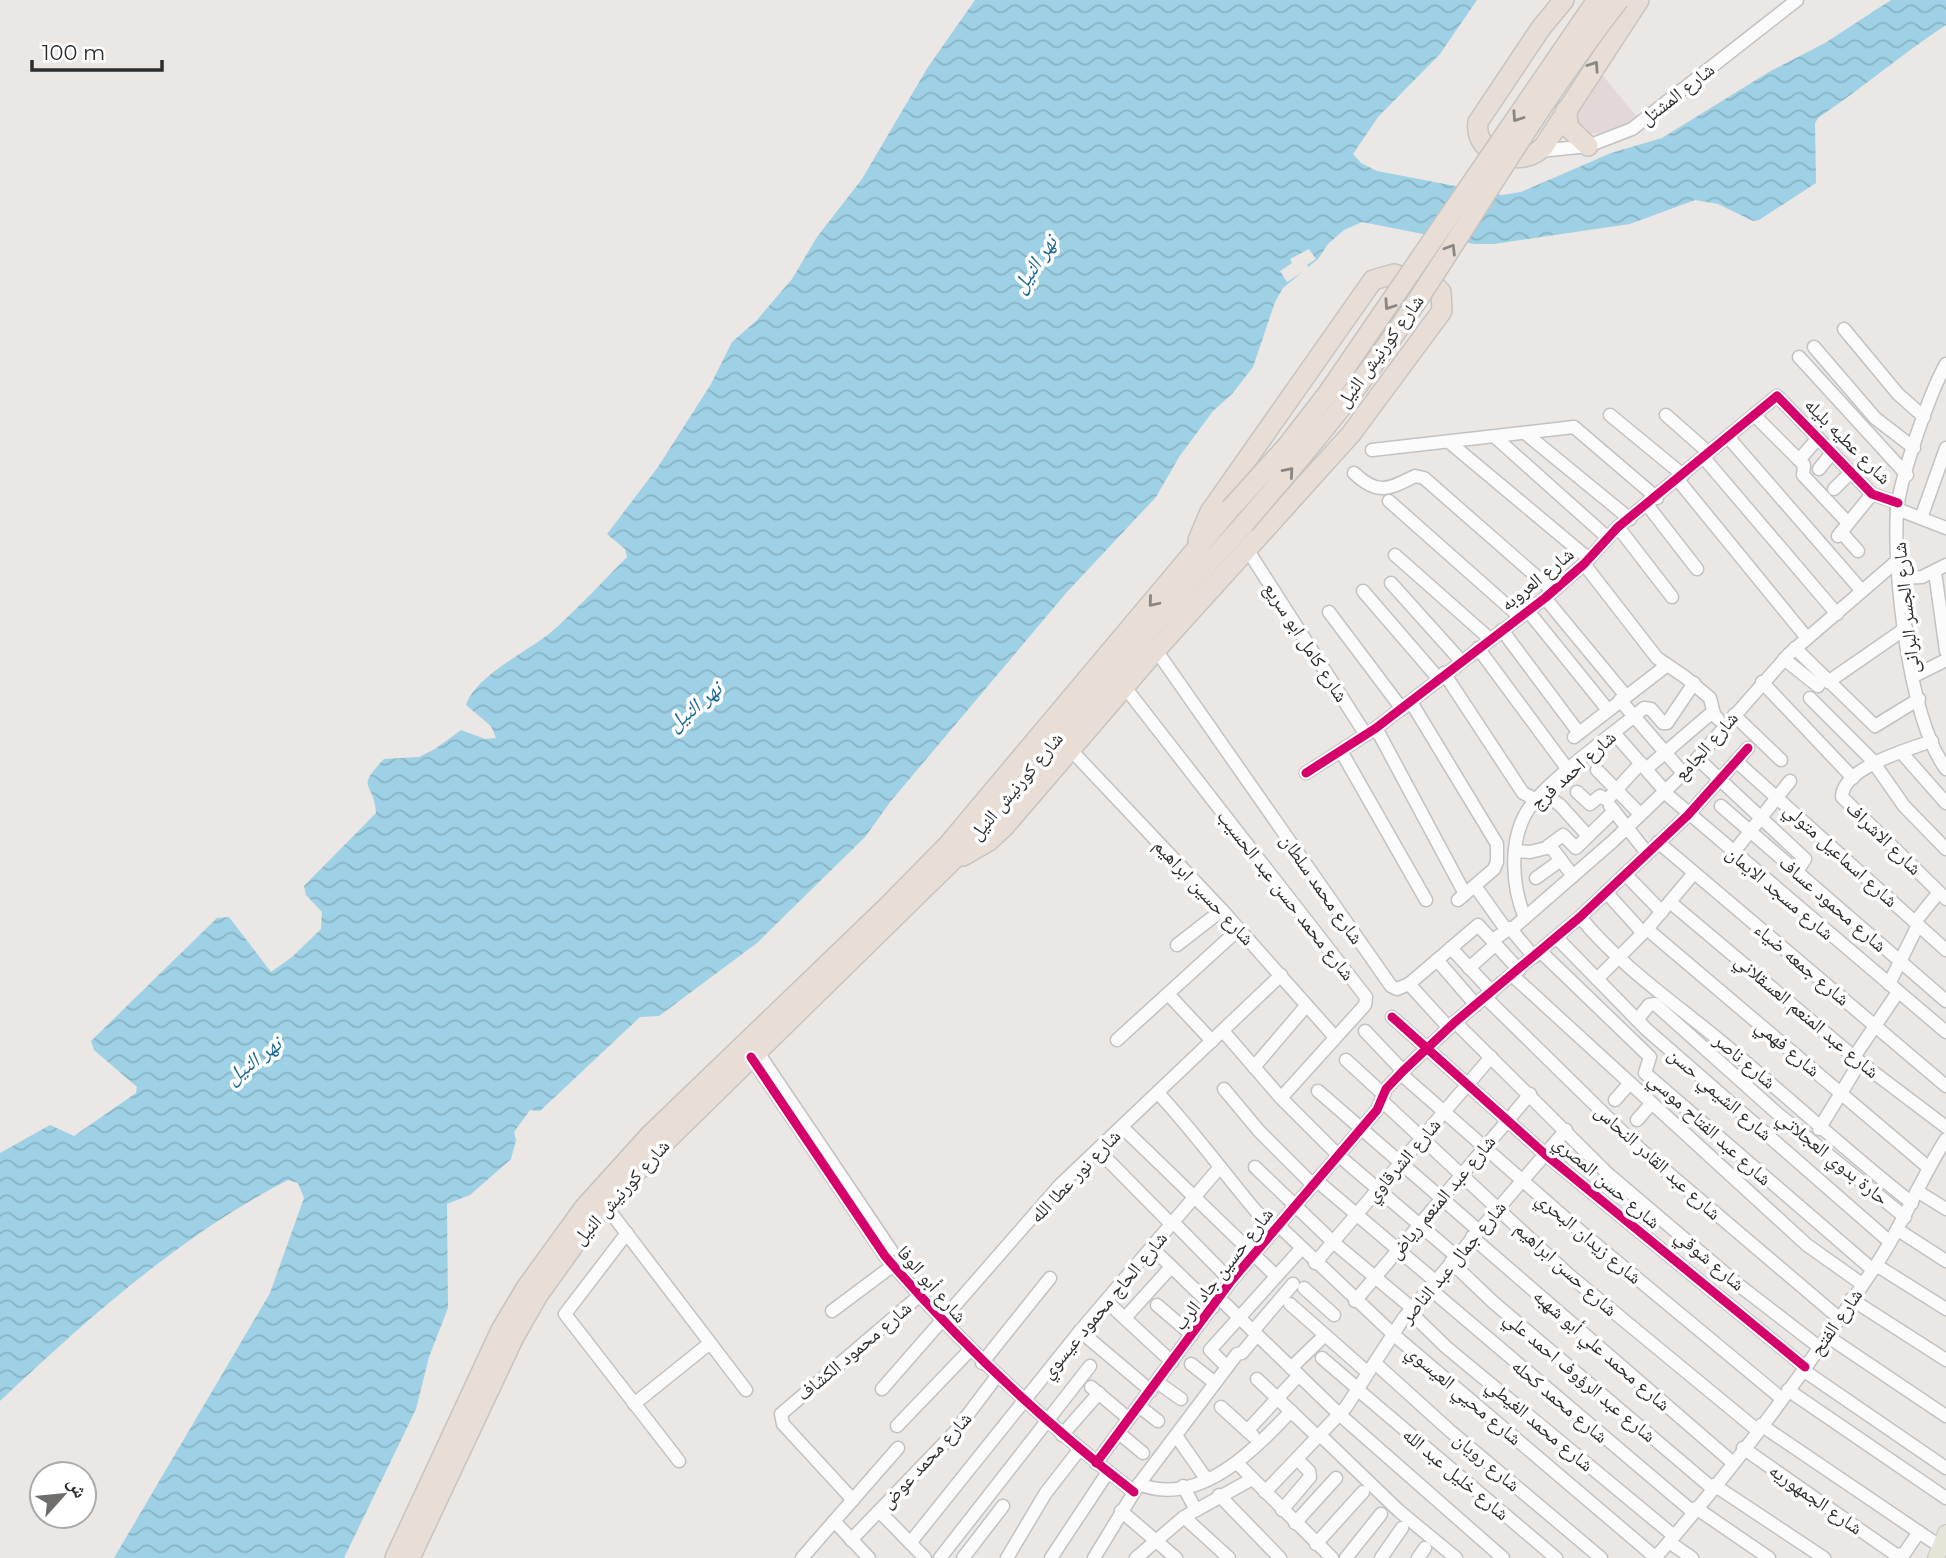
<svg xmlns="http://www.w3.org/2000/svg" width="1946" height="1558" viewBox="0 0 1946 1558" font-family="Montserrat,'Noto Naskh Arabic',sans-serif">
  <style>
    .medical { fill: #e3d8d7 }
    .water { fill: url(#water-waves) }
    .pier { fill: #eae7e4 }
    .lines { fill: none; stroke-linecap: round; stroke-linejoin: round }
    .minor-casing { stroke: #c3c2c2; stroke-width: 15 }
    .major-casing { stroke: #c6c4c3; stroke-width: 18 }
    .highway-casing { stroke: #c6c4c3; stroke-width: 22 }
    .minor { stroke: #fcfbfb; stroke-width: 12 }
    .major { stroke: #e6e3d7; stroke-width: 16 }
    .highway { stroke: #e8ded6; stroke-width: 19 }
    .highway-bridge-casing { stroke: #c6c4c3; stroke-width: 22; stroke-linecap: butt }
    .highway-bridge { stroke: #e8ded6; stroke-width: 19 }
    .cycleway-casing { stroke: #fff; stroke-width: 13 }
    .cycleway { stroke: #d6006c; stroke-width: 9 }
    .oneway { stroke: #8a8682 }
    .labels { text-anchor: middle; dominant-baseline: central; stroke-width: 7; stroke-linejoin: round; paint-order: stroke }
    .street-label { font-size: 19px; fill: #2d2d2d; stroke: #fff }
    .water-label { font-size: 21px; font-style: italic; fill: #196895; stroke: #fff }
  </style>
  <defs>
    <pattern id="water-waves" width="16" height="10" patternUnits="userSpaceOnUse" patternTransform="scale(1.75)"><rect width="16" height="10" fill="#9ed1e5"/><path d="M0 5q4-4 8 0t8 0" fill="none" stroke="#88b4c5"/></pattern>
  </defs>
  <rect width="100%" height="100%" fill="#eae7e4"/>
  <path class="medical" d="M1599,71l39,47 -26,14 -27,2 -7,-6 -3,-10 5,-21z"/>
  <path class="water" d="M975,0h502l-37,54 -62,63 -25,37 8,9 16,8 125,24 19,-3 90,-39 51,-15 107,-66 56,-29 66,-43h55v25c-44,29 -84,63 -128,93l-3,5 1,60 -57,37 -6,1 -35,-17 -23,-4 -65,24 -136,20h-20l-112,-22 -18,8 -16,14 -10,15 -35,29 -8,14 -22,65 -21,27 -19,17 -34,46 -23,40 -89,95 -176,209 -26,36 -108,106 -98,73 -19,1 -100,94 -10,-1 -16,22 2,8 -5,19 -41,36 -23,9 1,104 -19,49 -13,52 -72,149h-230l156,-265 34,-95 -6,-15 -10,-3c-107,55 -201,139 -288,221v-248l50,-28 24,11 62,-43 1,-6 -43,-37 -3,-9 126,-123 12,-1 42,55 21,-15 29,-28 1,-17 -16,-17 -2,-9 72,-73c-2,-33 -22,-22 8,-54l35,-2 16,-8 26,-19 24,9 11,-1 -5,-12 -25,-21c10,-31 68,-56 91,-78 24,-22 47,-47 70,-70l-2,-8 -18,-15 51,-67 53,-83 21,-42 24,-21 36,-42 25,-42 45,-58 66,-112z"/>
  <path class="pier" d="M1309,249l7,10 -9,6 2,3 -22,14 -7,-11 12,-8 -2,-4z"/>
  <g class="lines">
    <defs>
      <g id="minor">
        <path d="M1540,151l48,-5 44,-17 165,-129"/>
        <path d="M1844,329l54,65 26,23"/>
        <path d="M1814,347l61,71 39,30"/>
        <path d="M1799,357l108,118"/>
        <path d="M1946,364c-16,28 -46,114 -49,146 -4,63 12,209 49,259"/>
        <path d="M1610,415l73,60"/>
        <path d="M1666,415l43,38"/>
        <path d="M1754,415l50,50 -1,10 45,48"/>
        <path d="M1525,433l105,86"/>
        <path d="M1495,437l113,101"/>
        <path d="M1728,437l134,154"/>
        <path d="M1449,442l140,117"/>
        <path d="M1372,450l202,-23 83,71"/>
        <path d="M1704,458l133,156"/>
        <path d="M1799,460l19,-22"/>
        <path d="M1819,469l13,-16"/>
        <path d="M1354,473c24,23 35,16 61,3l9,2 129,113"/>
        <path d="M1678,480l129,158"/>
        <path d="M1834,489l17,-17"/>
        <path d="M1389,501l131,116"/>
        <path d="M1648,506l49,63"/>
        <path d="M1897,509l49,19"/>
        <path d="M1921,518l25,-70"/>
        <path d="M1618,527l54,70"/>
        <path d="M1841,532l17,19"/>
        <path d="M1838,536l34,-42"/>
        <path d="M1247,549l119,186"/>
        <path d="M1395,555l95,84"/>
        <path d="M1584,564l73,94 28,19 25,21 4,16"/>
        <path d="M1935,572l11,79"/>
        <path d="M1899,578l23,-1 24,-12"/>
        <path d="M1391,583l70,78"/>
        <path d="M1363,591l75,87"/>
        <path d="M1545,598l81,98"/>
        <path d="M1528,611l80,99"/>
        <path d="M1329,612l73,97"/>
        <path d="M1502,630l77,103"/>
        <path d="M1478,648l91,123"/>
        <path d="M1795,648l80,78 44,-27"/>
        <path d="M1156,650l235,336 6,3 12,-5 69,-59 41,45"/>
        <path d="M1784,659l34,27"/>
        <path d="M1444,673l79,120 12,6"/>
        <path d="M1912,677l34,-17"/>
        <path d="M1762,682l91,96"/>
        <path d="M1828,682l78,-54"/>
        <path d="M1124,686l242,311 -1,8 -84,93"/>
        <path d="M1810,698l64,64"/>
        <path d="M1620,700l63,73"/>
        <path d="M1411,702l86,142v18l-3,7 -36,31"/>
        <path d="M1734,715l47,45"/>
        <path d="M1376,728l89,166"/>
        <path d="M1614,733l51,58"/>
        <path d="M1574,737l92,-71"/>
        <path d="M1932,741c-23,8 -90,27 -90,56l104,102"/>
        <path d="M1070,749l152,161 112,126"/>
        <path d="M1341,751l85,149"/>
        <path d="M1901,752l45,51"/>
        <path d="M1697,758l108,101 -9,14"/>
        <path d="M1736,761l210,189"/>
        <path d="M1874,763l30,43 42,43"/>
        <path d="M1646,769l63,-54 5,-1 4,5"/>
        <path d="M1597,770l43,44"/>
        <path d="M1306,773l70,-45 169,-130 39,-34 34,-37 159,-131 95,98 26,9"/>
        <path d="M1577,792l13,12 10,-8 7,4 34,-37"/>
        <path d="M1664,792l282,240"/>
        <path d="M1542,793l18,12 28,31"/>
        <path d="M1610,806l37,47"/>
        <path d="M1721,806l225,195"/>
        <path d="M1658,842l288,244"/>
        <path d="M1548,846l15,-11 13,13 38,-37"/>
        <path d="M1515,851l15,1 21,-5 22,29"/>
        <path d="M1733,853l57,-72"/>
        <path d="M1625,874l37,38"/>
        <path d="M1536,878l25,-18"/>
        <path d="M1475,886l30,42"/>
        <path d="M1606,892l37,41"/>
        <path d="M1670,902l190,160 86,65"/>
        <path d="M1580,917c40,49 96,87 144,127 64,53 123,108 188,159"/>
        <path d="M1525,918c-13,-31 -16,-75 1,-105 17,-30 89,-80 118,-105l7,1 12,14h4l27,-40"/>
        <path d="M1915,922l24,-30"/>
        <path d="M1512,929l101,-88 74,-71 102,-116 108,-93"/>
        <path d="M1647,929l282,239"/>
        <path d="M1557,938l89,91 244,213"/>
        <path d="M1493,940l17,-12 24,29"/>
        <path d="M1177,945l45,-35"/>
        <path d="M1451,948l41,44"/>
        <path d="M1540,951l110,106 -5,16 228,197"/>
        <path d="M1437,960l39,45"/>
        <path d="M1469,968l27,-24"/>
        <path d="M1512,975l295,270 55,39"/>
        <path d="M1597,979l50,-50 47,-56"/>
        <path d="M1409,984l40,44"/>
        <path d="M1889,984l29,-59"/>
        <path d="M1168,994l44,47"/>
        <path d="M1485,997l155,152 199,169"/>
        <path d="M1392,1017l154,138 259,212"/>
        <path d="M1637,1020l12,-15 6,-1 123,110 127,103"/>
        <path d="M1455,1022l152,151 133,113 79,61"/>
        <path d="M1223,1031l58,67 57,57 118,101"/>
        <path d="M1365,1031l38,40"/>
        <path d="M1117,1040l122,-111"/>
        <path d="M757,1051l134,199"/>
        <path d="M751,1057l134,199c76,89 155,163 249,236"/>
        <path d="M1854,1057l44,-65"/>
        <path d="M1346,1060l37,34"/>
        <path d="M1254,1067l52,-61"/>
        <path d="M1401,1074l179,157 201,167"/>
        <path d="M1224,1089l35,42 54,54"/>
        <path d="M1318,1091l160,139"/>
        <path d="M1158,1093c41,44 75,93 115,138"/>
        <path d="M1381,1100l188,175 188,155"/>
        <path d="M1615,1100l14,-16"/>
        <path d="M1637,1120l14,-16"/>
        <path d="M1122,1127l154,149"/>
        <path d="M1819,1129l41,-67"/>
        <path d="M1098,1150l74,75"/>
        <path d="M1255,1167l78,75 79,66"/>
        <path d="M1316,1180l119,101"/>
        <path d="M1917,1191l29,18"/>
        <path d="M605,1205l141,185"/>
        <path d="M1174,1223l57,58"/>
        <path d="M1278,1225l116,110 261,222"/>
        <path d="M1898,1230l48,31"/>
        <path d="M627,1233l-62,81 114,147"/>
        <path d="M1472,1237l260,225"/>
        <path d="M1152,1248l61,59"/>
        <path d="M1451,1262l42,40 219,186"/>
        <path d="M1315,1263l176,-206"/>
        <path d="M1876,1265l70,44"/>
        <path d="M1304,1288l30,27"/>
        <path d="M1429,1288l264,224"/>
        <path d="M1219,1298l120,116 164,144"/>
        <path d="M1851,1299l95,61"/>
        <path d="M1106,1301l66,61"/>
        <path d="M1355,1301l175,-207"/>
        <path d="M1290,1304l77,68"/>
        <path d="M1157,1305l35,30"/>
        <path d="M832,1311l63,-47"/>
        <path d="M1409,1311l37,36 228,189"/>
        <path d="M1125,1318l46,-51"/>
        <path d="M1080,1331l71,60"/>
        <path d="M1253,1331l40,-47"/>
        <path d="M1827,1336l119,80"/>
        <path d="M1322,1358l35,30"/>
        <path d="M982,1363l68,-85"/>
        <path d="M1375,1363l74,67 152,128"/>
        <path d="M1191,1364l24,19"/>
        <path d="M1227,1367l-17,-17 91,-101"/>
        <path d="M1291,1368l34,-33"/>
        <path d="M1803,1370l143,98"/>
        <path d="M1257,1379l61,58"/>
        <path d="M1157,1382l24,17"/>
        <path d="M1091,1387l38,32"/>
        <path d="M882,1389l178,-204 221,-210"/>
        <path d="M1357,1389l199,169"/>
        <path d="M1788,1390l158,108"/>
        <path d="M634,1404l76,-61"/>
        <path d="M1139,1406l19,15"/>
        <path d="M1221,1407l32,29"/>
        <path d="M1761,1425l180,122"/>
        <path d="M897,1426l72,-75"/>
        <path d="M1247,1431l52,-56"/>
        <path d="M1119,1433l24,20"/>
        <path d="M1062,1435l37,-42"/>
        <path d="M1320,1435l79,76 57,47"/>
        <path d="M1177,1437l30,43"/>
        <path d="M1743,1448l153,107 8,-1 15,-22"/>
        <path d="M1096,1463l135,-182 146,-171 9,-21 17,-18 52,-49 125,-105 108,-102 60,-67"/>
        <path d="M1237,1463l95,95"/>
        <path d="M1139,1484c59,24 116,-34 152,-73"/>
        <path d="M1714,1485l110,73"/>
        <path d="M1183,1486l13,24"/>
        <path d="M1265,1492l81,-85 57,-88 163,-189"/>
        <path d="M1219,1495l61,63"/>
        <path d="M853,1500l-70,-76 -2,-10 138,-118"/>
        <path d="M1696,1508l73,50"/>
        <path d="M1282,1510l28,-33 -1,-6 -12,-12"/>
        <path d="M879,1511l46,47"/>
        <path d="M1121,1511l55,47"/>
        <path d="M1184,1517l45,41"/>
        <path d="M834,1521l35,37"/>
        <path d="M1295,1523l41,-45"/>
        <path d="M851,1540l103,-107 43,-57"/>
        <path d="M1669,1542l23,16"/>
        <path d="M910,1543l170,-212 140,-164"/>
        <path d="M1316,1544l47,-52"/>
        <path d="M802,1558l96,-110"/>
        <path d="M940,1558l150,-192"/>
        <path d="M963,1558l40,-52"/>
        <path d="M1007,1558l38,-64 34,-44"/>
        <path d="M1051,1558l57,-86"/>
        <path d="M1094,1558l45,-74 98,-130 5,-1 15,-18"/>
        <path d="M1136,1558l48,-41 68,-38"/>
        <path d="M1346,1558l35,-44"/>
        <path d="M1381,1558l21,-30"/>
        <path d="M1418,1558l7,-10"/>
        <path d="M1655,1558c81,-91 154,-192 221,-293 27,-40 44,-86 70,-126"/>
      </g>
      <path id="major" d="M1936,1558l10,-25"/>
      <g id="highway">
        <path d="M1564,0l-23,28 -63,94c-5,35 46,47 66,24l95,-146"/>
        <path d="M1566,110l3,18 19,18"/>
        <path d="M963,856l26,-15 15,-14 152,-177 195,-216 91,-123 -1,-19 -5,-5 -42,-13 -21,6 -163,232 -12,28"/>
        <path d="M395,1558l106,-228 25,-42 58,-80 66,-73 238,-229 59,-60 283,-337"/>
        <path d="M410,1558l104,-221 24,-42 56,-78 66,-70 293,-287 185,-218 106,-118"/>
      </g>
    </defs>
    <use href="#minor" class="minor-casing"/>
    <use href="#major" class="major-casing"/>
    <use href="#highway" class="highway-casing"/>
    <use href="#minor" class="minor"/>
    <use href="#major" class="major"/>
    <use href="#highway" class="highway"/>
    <defs>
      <g id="highway-bridge">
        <path d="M1230,509l57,-63 41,-53 269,-393"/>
        <path d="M1244,524c51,-59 102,-119 146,-183 78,-113 144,-233 229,-341"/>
      </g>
    </defs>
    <use href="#highway-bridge" class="highway-bridge-casing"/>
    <use href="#highway-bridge" class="highway-bridge"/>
    <defs>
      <g id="cycleway">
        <path d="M1306,773l70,-45 169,-130 39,-34 34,-37 159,-131 95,98 26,9"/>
        <path d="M1392,1017l154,138 259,212"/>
        <path d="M751,1057l134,199c76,89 155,163 249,236"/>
        <path d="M1096,1463l135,-182 146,-171 9,-21 17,-18 52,-49 125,-105 108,-102 60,-67"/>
      </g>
    </defs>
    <use href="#cycleway" class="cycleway-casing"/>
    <use href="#cycleway" class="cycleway"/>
  </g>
  <defs><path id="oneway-chevron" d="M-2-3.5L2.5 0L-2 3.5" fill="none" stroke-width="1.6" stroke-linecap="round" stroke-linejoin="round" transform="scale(1.75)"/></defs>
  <g class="oneway">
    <use href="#oneway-chevron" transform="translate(1594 66) rotate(-56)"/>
    <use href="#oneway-chevron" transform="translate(1517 117) rotate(124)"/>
    <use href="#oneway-chevron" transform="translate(1451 249) rotate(-58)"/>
    <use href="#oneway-chevron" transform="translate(1389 305) rotate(124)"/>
    <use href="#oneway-chevron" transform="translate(1289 472) rotate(-49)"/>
    <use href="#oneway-chevron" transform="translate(1153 602) rotate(130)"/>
  </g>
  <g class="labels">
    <g class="street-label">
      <text transform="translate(1677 94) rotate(-38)">شارع المشتل</text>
      <text transform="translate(1380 351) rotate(-54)">شارع كورنيش النيل</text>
      <text transform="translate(1848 441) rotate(45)">شارع عطيه بليله</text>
      <text transform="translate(1537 579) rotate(-39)">شارع العروبه</text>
      <text transform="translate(1906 608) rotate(-96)">شارع الجسر البرانى</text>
      <text transform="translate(1306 642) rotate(57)">شارع كامل ابو سريع</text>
      <text transform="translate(1706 746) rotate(-48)">شارع الجامع</text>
      <text transform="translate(1573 770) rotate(-42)">شارع احمد فرج</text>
      <text transform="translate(1016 786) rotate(-50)">شارع كورنيش النيل</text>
      <text transform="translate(1884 838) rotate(44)">شارع الاشراف</text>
      <text transform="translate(1841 855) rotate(42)">شارع اسماعيل متولي</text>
      <text transform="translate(1322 889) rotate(55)">شارع محمد سلطان</text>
      <text transform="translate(1204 892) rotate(47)">شارع حسين ابراهيم</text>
      <text transform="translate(1780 893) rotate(40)">شارع مسجد الايمان</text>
      <text transform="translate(1286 895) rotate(52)">شارع محمد حسن عبد الحسيب</text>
      <text transform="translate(1833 904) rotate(41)">شارع محمود عساف</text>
      <text transform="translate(1802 964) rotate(40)">شارع جمعه ضياء</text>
      <text transform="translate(1807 1016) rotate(40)">شارع عبد المنعم العسقلاني</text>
      <text transform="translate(1788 1048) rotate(40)">شارع فهمي</text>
      <text transform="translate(1745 1061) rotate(40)">شارع ناصر</text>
      <text transform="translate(1720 1094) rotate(41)">شارع الشيمي حسن</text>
      <text transform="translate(1710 1129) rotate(42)">شارع عبد الفتاح موسي</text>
      <text transform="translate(1833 1158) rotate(39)">حارة بدوي العجلاتي</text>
      <text transform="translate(1403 1160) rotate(-49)">شارع الشرقاوي</text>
      <text transform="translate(1658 1162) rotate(42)">شارع عبد القادر النحاس</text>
      <text transform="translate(1075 1176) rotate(-46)">شارع نور عطا الله</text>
      <text transform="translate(1607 1182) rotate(40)">شارع حسن المصري</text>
      <text transform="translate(621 1192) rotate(-48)">شارع كورنيش النيل</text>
      <text transform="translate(1442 1197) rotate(-50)">شارع عبد المنعم رياض</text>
      <text transform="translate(1589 1238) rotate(40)">شارع زيدان البحري</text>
      <text transform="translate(1710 1260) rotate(40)">شارع شوقي</text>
      <text transform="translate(1453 1262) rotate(-50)">شارع جمال عبد الناصر</text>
      <text transform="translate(1223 1269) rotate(-52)">شارع حسين جاد الرب</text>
      <text transform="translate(1566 1269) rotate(42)">شارع حسن ابراهيم</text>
      <text transform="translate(932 1284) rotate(49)">شارع أبو الوفا</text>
      <text transform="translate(1104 1305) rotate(-50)">شارع الحاج محمود عيسوي</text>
      <text transform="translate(1836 1322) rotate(-55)">شارع الفتح</text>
      <text transform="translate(1602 1350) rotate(41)">شارع محمد علي أبو شهبه</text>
      <text transform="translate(854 1351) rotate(-40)">شارع محمود الكشاف</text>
      <text transform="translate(1580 1377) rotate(40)">شارع عبد الرؤوف احمد علي</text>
      <text transform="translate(1464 1395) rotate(40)">شارع محيي العيسوي</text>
      <text transform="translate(1560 1401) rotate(40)">شارع محمد كحله</text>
      <text transform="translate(1540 1425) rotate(40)">شارع محمد الغيطي</text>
      <text transform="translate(926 1460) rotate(-47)">شارع محمد عوض</text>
      <text transform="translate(1487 1462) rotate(40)">شارع رويان</text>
      <text transform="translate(1456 1474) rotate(40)">شارع خليل عبد الله</text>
      <text transform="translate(1816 1499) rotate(35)">شارع الجمهوريه</text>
    </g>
    <g class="water-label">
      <text transform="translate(1034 264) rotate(-56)">نهر النيل</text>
      <text transform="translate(694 706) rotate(-40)">نهر النيل</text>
      <text transform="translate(253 1060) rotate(-37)">نهر النيل</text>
    </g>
  </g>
  <g transform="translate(63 1495) rotate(63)"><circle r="33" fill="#ffffff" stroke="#ababab" stroke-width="2"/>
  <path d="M0-5L12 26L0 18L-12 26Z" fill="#6f6e6d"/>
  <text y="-10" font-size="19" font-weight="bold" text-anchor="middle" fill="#2d2d2d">ش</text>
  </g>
  <path d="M32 60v10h130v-10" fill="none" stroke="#2d2d2d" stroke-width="3.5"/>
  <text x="42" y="60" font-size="21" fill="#2d2d2d" stroke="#ffffff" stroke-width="5" paint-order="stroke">100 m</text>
</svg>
